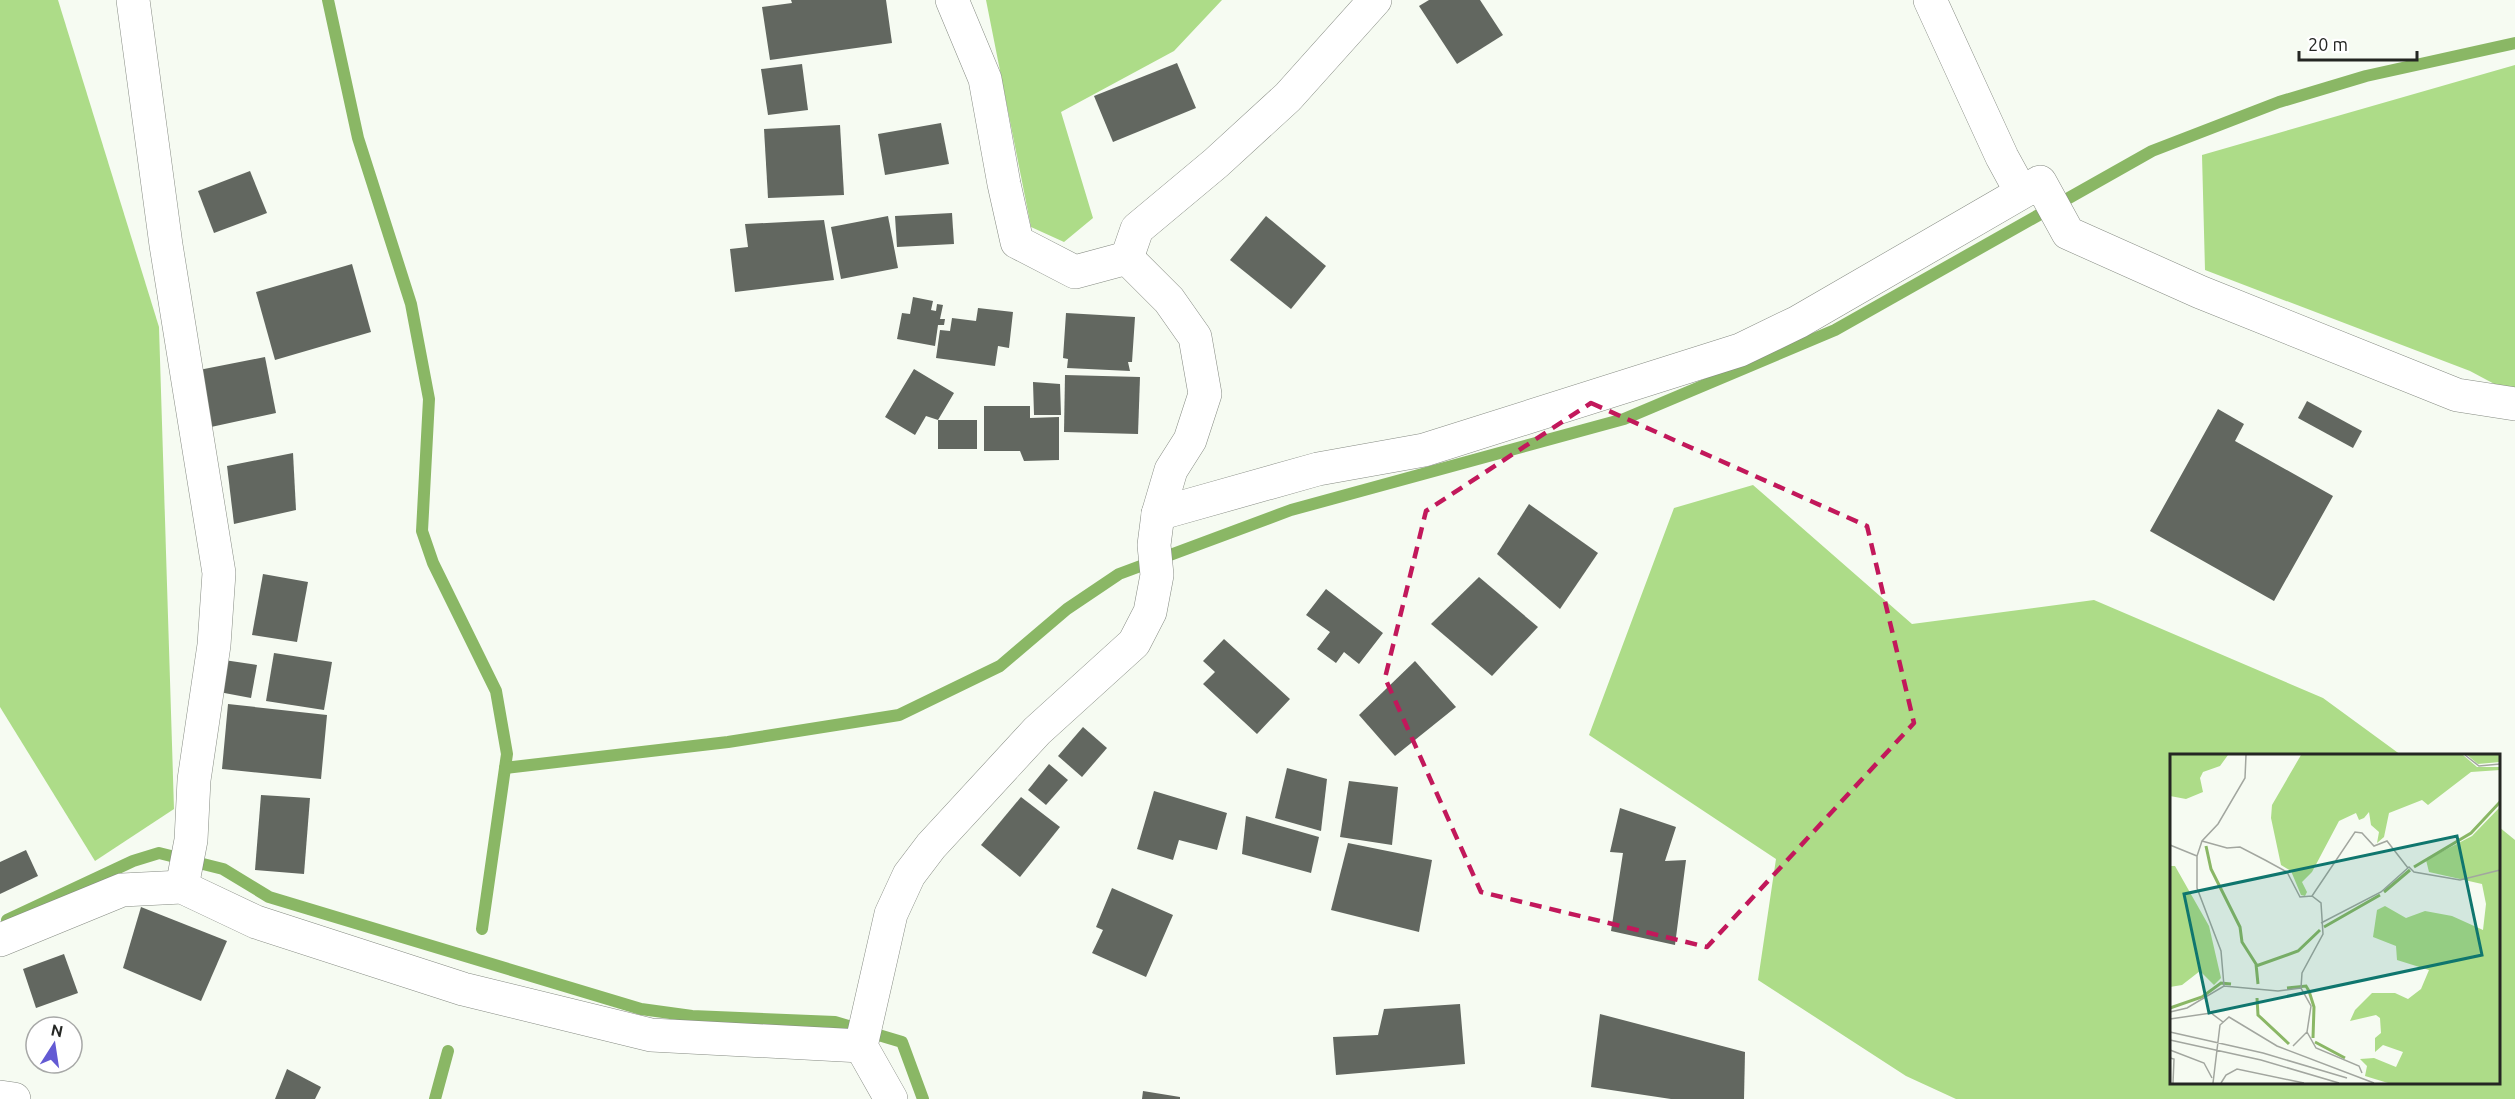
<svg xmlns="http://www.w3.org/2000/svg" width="2515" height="1099" viewBox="0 0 2515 1099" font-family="Ubuntu,sans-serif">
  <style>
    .forest { fill: #addc88 }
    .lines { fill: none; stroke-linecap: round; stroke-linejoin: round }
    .stream { stroke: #8ab765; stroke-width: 12 }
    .building { fill: #626760 }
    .minor-casing { stroke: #868b83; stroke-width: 34 }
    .highway-casing { stroke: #868b83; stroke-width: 34 }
    .minor { stroke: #fff; stroke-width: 33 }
    .highway { stroke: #fff; stroke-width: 33 }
    .marked { fill: none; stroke: #c2185b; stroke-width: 4.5; stroke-dasharray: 12 8; stroke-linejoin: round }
    .inset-river { fill: none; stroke: #8ab765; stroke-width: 3 }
    .inset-road { fill: none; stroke: #a2a69f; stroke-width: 1.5 }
    .view { fill: #0f766e; fill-opacity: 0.15; stroke: #0f766e; stroke-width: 3 }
    .inset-edge { fill: none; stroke: #242623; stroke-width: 3 }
  </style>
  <rect width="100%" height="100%" fill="#f6fbf2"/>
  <g class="forest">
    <path d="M0,0h58l101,327 15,482 -79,52 -95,-154z"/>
    <path d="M986,0h236l-48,51 -113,61 32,106 -29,24 -33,-15z"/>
    <path d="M2515,65v330l-45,-24 -265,-101 -3,-115z"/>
    <path d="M1753,485l159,139 182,-24 229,98 78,57 -229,1v326h326l1,-255 16,13v259h-559l-50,-23 -148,-96 18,-121 -187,-124 85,-227z"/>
  </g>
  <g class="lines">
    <g class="stream">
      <path d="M328,0l30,138 53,166 18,95 -7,132 11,32 63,128 11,63 -25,175"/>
      <path d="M505,768l223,-26 171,-27 101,-49 67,-57 52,-35 172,-64 333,-91 211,-89 317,-179 127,-49 87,-26 149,-33"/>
      <path d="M7,920l126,-59 26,-8 64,16 46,28 372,112 51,7 143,6 67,20 21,57"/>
      <path d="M435,1099l13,-48"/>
    </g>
  </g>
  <g class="building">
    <path d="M791,0h95l6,43 -122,17 -8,-53 30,-4z"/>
    <path d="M1429,0h51l23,35 -46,29 -38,-58z"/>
    <path d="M1177,63l19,45 -83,34 -19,-46z"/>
    <path d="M802,64l6,46 -40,5 -7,-46z"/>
    <path d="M941,123l8,41 -64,11 -7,-41z"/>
    <path d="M840,125l4,70 -76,3 -4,-69z"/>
    <path d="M250,171l17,42 -53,20 -16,-42z"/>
    <path d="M952,213l2,31 -57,3 -2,-31z"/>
    <path d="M888,216l10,52 -57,11 -10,-52z"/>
    <path d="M1266,216l60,50 -35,43 -61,-49z"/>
    <path d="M824,220l10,60 -99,12 -5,-43 18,-2 -3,-23z"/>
    <path d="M352,264l19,68 -96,28 -19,-68z"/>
    <path d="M913,297l20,4 -2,9 5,1 1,-7 6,1 -3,14h5l-1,6h-6l-3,21 -38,-7 5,-26 8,1z"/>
    <path d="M978,308l35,4 -4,36 -11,-2 -3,20 -59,-8 4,-28 10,1 2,-13 24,3z"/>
    <path d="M1066,313l69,4 -3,45h-4l2,9 -63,-3 1,-9 -5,-1z"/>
    <path d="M265,357l11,56 -65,14 -12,-57z"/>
    <path d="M914,369l40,24 -16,27h39v29h-39v-29l-12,-4 -11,19 -30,-18z"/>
    <path d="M1065,375l75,2 -2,57 -74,-2z"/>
    <path d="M1033,382l27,2 1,31h-27z"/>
    <path d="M2307,401l55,30 -9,17 -55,-30z"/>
    <path d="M984,406h46v12l29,-1v43l-35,1 -4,-10h-36z"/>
    <path d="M2218,409l26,15 -9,17 98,55 -59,105 -124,-70z"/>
    <path d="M293,453l3,57 -62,14 -7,-58z"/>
    <path d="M1529,504l69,49 -38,56 -63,-55z"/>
    <path d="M263,574l45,8 -11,60 -45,-7z"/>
    <path d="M1479,577l59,50 -46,49 -61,-52z"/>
    <path d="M1326,589l57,44 -24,31 -15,-12 -8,11 -19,-14 13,-17 -24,-17z"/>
    <path d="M1224,639l66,60 -33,35 -54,-50 12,-12 -12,-11z"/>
    <path d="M274,653l58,9 -8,48 -58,-9z"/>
    <path d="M224,660l33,5 -6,33 -32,-6z"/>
    <path d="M1415,661l41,46 -61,49 -36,-41z"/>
    <path d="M228,704l99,11 -6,64 -99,-10z"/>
    <path d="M1083,727l24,21 -25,29 -24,-21z"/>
    <path d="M1049,764l19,16 -22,25 -18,-15z"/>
    <path d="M1287,768l40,11 -6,52 -46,-13z"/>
    <path d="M1349,781l49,6 -6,58 -52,-8z"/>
    <path d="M1154,791l73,22 -10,37 -38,-10 -6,20 -36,-11z"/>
    <path d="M261,795l49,3 -6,76 -49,-4z"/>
    <path d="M1021,797l39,30 -40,50 -39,-32z"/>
    <path d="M1620,808l56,19 -11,34 21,-1 -11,85 -64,-14 12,-78 -13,-1z"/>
    <path d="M1246,816l73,21 -8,36 -69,-19z"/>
    <path d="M1348,843l84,17 -13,72 -88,-22z"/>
    <path d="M26,850l12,26 -38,18v-32z"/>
    <path d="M1112,888l61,27 -27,62 -54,-24 11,-23 -7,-3z"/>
    <path d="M141,907l86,34 -26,60 -78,-33z"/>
    <path d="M64,954l14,39 -42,15 -13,-39z"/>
    <path d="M1460,1004l5,60 -129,11 -3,-38 45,-2 6,-26z"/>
    <path d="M1600,1014l145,38 -1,47h-73l-80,-12z"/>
    <path d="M287,1069l34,18 -6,12h-40z"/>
    <path d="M1143,1091l37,6v2h-38z"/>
  </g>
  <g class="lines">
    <defs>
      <g id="minor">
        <path d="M133,0l33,245 53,328 -5,72 -20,135 -3,60 -9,47"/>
        <path d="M952,0l33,79 19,105 13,58 58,30 52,-14"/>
        <path d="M1930,0l72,157 19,35"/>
        <path d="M1127,258l10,-29 79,-66 72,-66 87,-97"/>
        <path d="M1158,514l160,-45 106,-19 316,-100 58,-28 242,-140 28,51 132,59 257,103 58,9"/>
        <path d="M0,940l122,-50 60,-3 74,35 207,67 188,46 210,11"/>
        <path d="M891,1099l-30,-53 30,-132 18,-39 22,-29 106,-115 97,-88 16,-31 7,-37 -3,-30 4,-31 13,-44 19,-30 15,-46 -10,-57 -26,-37 -42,-42"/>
      </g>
      <path id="highway" d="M0,1097l14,2"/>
    </defs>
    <use href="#minor" class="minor-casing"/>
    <use href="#highway" class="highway-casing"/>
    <use href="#minor" class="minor"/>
    <use href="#highway" class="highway"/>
  </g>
  <path class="marked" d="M1591,403l276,123 47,197 -207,224 -226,-55 -96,-214 41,-167z"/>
  <g transform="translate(2170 754)">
    <rect width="330" height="330" fill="#f6fbf2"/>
    <path d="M0,1h58l-8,11 -17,6 -3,6 3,14 -17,7 -16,-3zM131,1h162l14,12h23v3l-29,2 -43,33 -6,-5 -33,13 -5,24 -7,6 2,-11 -8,-7 -2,-13 -5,6 -5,2 -3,-7 -17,8 -27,51 -10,10 5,10 -2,4 -4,-1 -10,-24 -10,-6 -10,-47 1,-13zM297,1h33v7l-22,2zM330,53v276h-112l-23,-7 2,-10 -7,-7 14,-1 22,9 7,-15 -20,-7 -8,7v-14l6,-5 -1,-15 -4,-3 -26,6 5,-11 17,-17h23l13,6 13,-10 8,-19 -32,-10 -1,-14 -23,-9 4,-27 8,-4 21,12 19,-7 27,5 31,14 3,-26 -4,-20 -53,-12 -3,-12 46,-24zM0,112h5l34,60 12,52 -7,7 -14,-14 -18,14 -12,2z" fill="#addc88"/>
    <path class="inset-river" d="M36,92l5,23 29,58 2,15 14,22 2,20M244,113l57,-34 29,-31M214,138l26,-22M154,173l56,-32M86,212l42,-15 22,-21M117,234l19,-2 3,5 5,16 -1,31M87,244l1,17 31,29M0,254l32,-11 19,-14 10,1M145,288l30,16"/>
    <path class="inset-road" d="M295,1l14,11 21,-2M32,87l25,7 13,-1 25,13 22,12 13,25 12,-1 9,7 2,31 -21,39 -1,15 10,18 -4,26 -14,14M0,91l27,11M142,142l43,-64 7,1 12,13 13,-5 21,27M151,169l60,-31 28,-25 5,5 46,8 40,-10M54,232l-3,-35 -24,-63v-32l5,-15 16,-17 27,-46 1,-23M0,258l17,-4 37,-22 54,5 23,-3M0,265l41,-6 12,9M0,278l93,21 84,25M137,278l9,16 43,18 3,7M0,286l91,20 78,23M0,296l34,13 8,15M0,304l4,1 -1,24M43,329l7,-58 9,-8 48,29 97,37M51,329l5,-8 11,-6 67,14"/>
    <path class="view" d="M287,82l25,119 -273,58 -25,-119z"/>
    <rect width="330" height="330" class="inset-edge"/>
  </g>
  <g transform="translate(54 1045) rotate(12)"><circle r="28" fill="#ffffff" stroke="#a7a8a7" stroke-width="1.5"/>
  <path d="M0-4.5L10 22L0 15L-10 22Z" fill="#635ad3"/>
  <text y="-9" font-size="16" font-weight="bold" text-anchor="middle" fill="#242623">N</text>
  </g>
  <path d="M2299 51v9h118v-9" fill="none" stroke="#242623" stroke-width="3"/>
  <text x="2308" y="51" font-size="18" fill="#242623" stroke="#ffffff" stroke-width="4.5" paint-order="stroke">20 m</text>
</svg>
